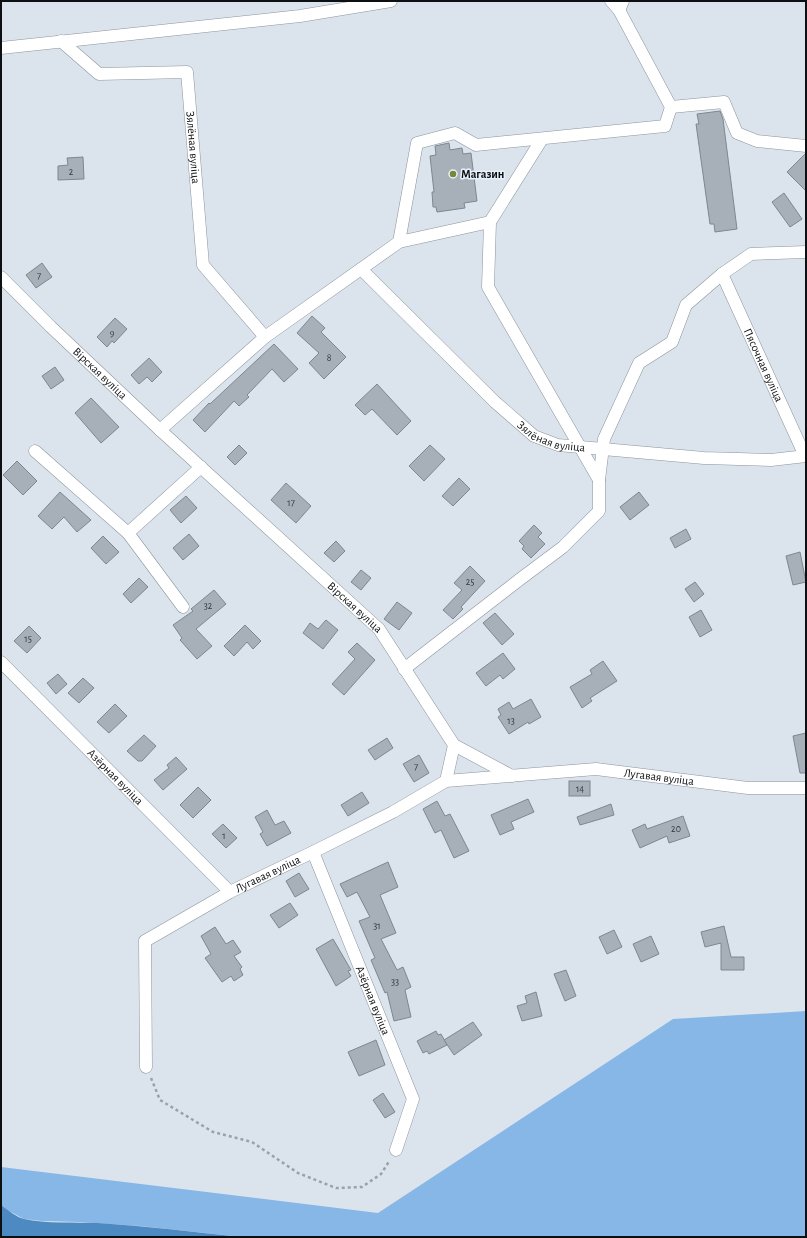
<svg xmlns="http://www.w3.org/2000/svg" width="807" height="1238" viewBox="0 0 807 1238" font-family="'Alegreya Sans',sans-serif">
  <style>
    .green { fill: #87b7e6 }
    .water { fill: #4e8ac2 }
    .building { fill: #a7afb8; stroke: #7e868e }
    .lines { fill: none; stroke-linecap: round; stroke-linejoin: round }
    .street-casing { stroke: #8c949c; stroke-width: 13 }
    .path { stroke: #9aa1a8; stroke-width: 2.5; stroke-dasharray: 3 3; stroke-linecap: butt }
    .street { stroke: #fff; stroke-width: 12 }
    .poi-dot { fill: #748838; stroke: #e8f1fb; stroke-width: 1.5 }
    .labels { text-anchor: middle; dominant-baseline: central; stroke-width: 3; stroke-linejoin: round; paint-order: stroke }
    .number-label { font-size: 10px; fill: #34383c }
    .street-label { font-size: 12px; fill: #0d1013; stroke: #e8f1fb }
    .poi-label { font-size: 12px; font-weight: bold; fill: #0d1013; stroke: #e8f1fb; text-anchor: start }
  </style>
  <rect width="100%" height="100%" fill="#dbe4ed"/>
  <path class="green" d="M806,1011v226h-564l-102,-11 -60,-4 -38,-1 -18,-2 -15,-8 -8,-6v-38l377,46 295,-194z"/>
  <path class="water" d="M1,1205c7,5 15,12 23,14 21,5 52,3 74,4 48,3 96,9 144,14h-241z"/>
  <g class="building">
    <path d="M720,111l3,8 14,110 -22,3 -1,-8h-4l-14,-100h3l-2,-10z"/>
    <path d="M449,143l1,7 12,-2 1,6 8,-1 6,48 -13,2 1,5 -28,4 -1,-5h-3l-1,-15h2l-4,-36 6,-1 -1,-9z"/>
    <path d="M806,153v38l-19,-19z"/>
    <path d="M83,157l1,22 -26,1v-14l10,-1 -1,-7z"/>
    <path d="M784,193l18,26 -12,8 -18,-25z"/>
    <path d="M42,263l10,14 -16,11 -10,-13z"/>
    <path d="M312,316l13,12 -4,4 25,25 -22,22 -15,-16 10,-10 -22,-20z"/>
    <path d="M115,318l12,11 -13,14 -2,-2 -5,6 -10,-10z"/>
    <path d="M274,344l24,25 -14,13 -12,-13 -25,26 2,2 -10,9 -5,-5 -29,31 -12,-12 16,-17 1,1z"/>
    <path d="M149,358l13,14 -10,10 -5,-5 -8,7 -8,-9z"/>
    <path d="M55,367l9,13 -13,9 -9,-13z"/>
    <path d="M377,384l34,37 -14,14 -25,-26 -7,6 -10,-10z"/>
    <path d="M91,398l28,29 -18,16 -26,-30z"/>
    <path d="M239,445l8,8 -12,12 -8,-8z"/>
    <path d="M430,445l15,14 -21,22 -15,-15z"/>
    <path d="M17,461l20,20 -14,14 -20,-20z"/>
    <path d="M459,478l11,11 -17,17 -11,-10z"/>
    <path d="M286,483l25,23 -15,17 -25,-23z"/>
    <path d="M60,492l31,28 -14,12 -13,-15 -12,12 -14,-13z"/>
    <path d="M639,492l10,13 -19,15 -10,-13z"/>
    <path d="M186,496l11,12 -16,15 -11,-13z"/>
    <path d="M534,525l8,8 -4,4 7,7 -14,14 -9,-9 2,-3 -5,-5z"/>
    <path d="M686,529l5,10 -16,9 -5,-10z"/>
    <path d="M189,534l10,12 -16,14 -10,-12z"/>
    <path d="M103,536l16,16 -13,12 -15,-16z"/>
    <path d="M336,541l9,10 -11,11 -10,-9z"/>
    <path d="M800,552l6,30 -13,3 -7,-29z"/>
    <path d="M470,566l15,15 -24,26 2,2 -10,10 -10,-9 19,-20 -8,-7z"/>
    <path d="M361,570l10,8 -10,12 -10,-8z"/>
    <path d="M139,578l9,9 -17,16 -8,-9z"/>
    <path d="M695,582l9,12 -10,8 -9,-13z"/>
    <path d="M214,590l12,14 -30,25 16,17 -15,13 -17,-19 2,-2 -9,-13 20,-14 -2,-2z"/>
    <path d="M397,602l15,11 -13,17 -15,-11z"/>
    <path d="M701,610l11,20 -12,7 -11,-20z"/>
    <path d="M495,613l19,21 -12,11 -19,-22z"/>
    <path d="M326,620l12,10 -15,19 -20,-16 7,-10 8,6z"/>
    <path d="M245,625l16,16 -8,8 -6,-7 -13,14 -10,-10z"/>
    <path d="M29,626l12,12 -14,15 -13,-12z"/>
    <path d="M357,643l18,17 -31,35 -12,-11 23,-25 -7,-7z"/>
    <path d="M503,653l12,16 -12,10 -3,-4 -14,11 -10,-13z"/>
    <path d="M603,661l14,20 -27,17 2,3 -10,7 -12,-21 22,-13 -2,-4z"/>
    <path d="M58,674l9,10 -11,10 -9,-11z"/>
    <path d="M83,678l11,10 -15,15 -11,-10z"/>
    <path d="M531,699l10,18 -12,7 -1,-2 -19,12 -11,-17 3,-2 -3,-6 11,-7 4,7z"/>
    <path d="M115,704l12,12 -18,17 -12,-11z"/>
    <path d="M806,733v40h-6l-7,-37z"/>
    <path d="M144,735l12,11 -14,15h-4l-11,-10z"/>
    <path d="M387,738l6,10 -18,12 -7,-10z"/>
    <path d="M419,755l10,18 -15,9 -11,-18z"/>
    <path d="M176,757l11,12 -24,21 -9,-10 15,-12 -2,-3z"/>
    <rect x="569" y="781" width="21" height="15"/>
    <path d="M198,787l13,13 -18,18 -13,-13z"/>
    <path d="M362,792l7,11 -21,13 -7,-11z"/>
    <path d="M528,799l6,13 -23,10 3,7 -14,6 -9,-20z"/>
    <path d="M437,801l8,15 5,-2 19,37 -15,7 -13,-28 -6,3 -12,-24z"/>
    <path d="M611,804l3,11 -34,10 -3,-8z"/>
    <path d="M267,810l8,15 9,-4 7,12 -24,13 -7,-12 3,-2 -8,-15z"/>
    <path d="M683,816l7,20 -21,7 -2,-7 -27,12 -8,-18 13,-6 2,5z"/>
    <path d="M223,824l14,14 -11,10 -14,-14z"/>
    <path d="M388,862l10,25 -18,8 16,38 -15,6 16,31 6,-3 8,20 -6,3 6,27 -17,4 -7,-29 -2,1 -14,-33 4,-2 -16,-37 11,-4 -13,-25 -10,5 -7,-13z"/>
    <path d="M299,873l10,16 -14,8 -9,-16z"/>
    <path d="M290,903l8,12 -19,13 -9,-13z"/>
    <path d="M724,926l7,31h13v13h-23v-27l-16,4 -4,-15z"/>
    <path d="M215,927l11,17 7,-4 8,12 -7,4 8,11 -2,2 3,6 -9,6 -3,-5 -9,6 -17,-24 6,-4 -10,-18z"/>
    <path d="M614,930l8,17 -15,7 -8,-17z"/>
    <path d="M651,936l8,18 -18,8 -8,-18z"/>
    <path d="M333,939l18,31 -3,1 3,5 -15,10 -20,-37z"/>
    <path d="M566,970l10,26 -11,5 -11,-27z"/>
    <path d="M536,992l6,24 -20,5 -5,-15 10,-3 -2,-7z"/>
    <path d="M473,1022l9,13 -28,20 -10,-15z"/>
    <path d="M436,1031l2,4 3,-1 6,11 -18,9 -2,-3 -4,2 -6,-12z"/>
    <path d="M376,1040l9,25 -26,11 -11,-24z"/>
    <path d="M383,1093l12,19 -10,6 -12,-18z"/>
  </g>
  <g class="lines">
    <defs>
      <g id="street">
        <path d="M611,1l8,9 4,-9"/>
        <path id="s1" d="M61,41l38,33 88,-2 16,193 62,72"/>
        <path d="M1,48l299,-32 91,-15"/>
        <path d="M671,107l53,-5 13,31 20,8 49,5"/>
        <path d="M490,222l-2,65 111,193"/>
        <path d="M399,242l18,-99 38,-10 21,12 189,-19 6,-19 -52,-97"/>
        <path id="s2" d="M361,269l134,133 39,34 24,9 146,13 67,2 35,-4"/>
        <path id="s3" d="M722,274l83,182"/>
        <path id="s4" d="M1,277l50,50 109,103 219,199 75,116 -8,36"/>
        <path d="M160,430l105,-93 134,-95 91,-20 52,-83"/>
        <path d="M35,451l93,82 73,-66"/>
        <path d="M128,533l55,74"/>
        <path id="s5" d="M1,662l229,230"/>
        <path d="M404,669l115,-89 44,-33 36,-36v-31l5,-41 35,-76 33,-21 14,-37 36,-31 29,-20 55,-2"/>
        <path d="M454,745l58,31"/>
        <path id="s6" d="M313,852l100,247 -17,51"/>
        <path id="s7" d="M146,1067l-1,-126 85,-49 83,-40 80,-40 53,-31 150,-12 152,19h58"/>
      </g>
    </defs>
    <use href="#street" class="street-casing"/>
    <path class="path" d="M151,1078l9,22 53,32 39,10 46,31 38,15 26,-1 19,-13 9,-14"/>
    <use href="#street" class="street"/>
  </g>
  <circle class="poi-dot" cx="453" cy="174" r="4"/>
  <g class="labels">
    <g class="number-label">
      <text x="71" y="172">2</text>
      <text x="39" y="276">7</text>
      <text x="112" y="333">9</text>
      <text x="329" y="358">8</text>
      <text x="291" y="503">17</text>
      <text x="470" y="582">25</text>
      <text x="208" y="606">32</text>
      <text x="28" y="639">15</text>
      <text x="511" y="721">13</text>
      <text x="416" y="767">7</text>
      <text x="580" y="789">14</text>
      <text x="676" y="829">20</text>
      <text x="224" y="836">1</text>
      <text x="377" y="926">31</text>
      <text x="395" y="982">33</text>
    </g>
    <g class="street-label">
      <text stroke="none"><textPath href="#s1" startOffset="214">Зялёная вуліца</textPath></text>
      <text stroke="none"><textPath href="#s3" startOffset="100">Пясочная вуліца</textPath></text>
      <text stroke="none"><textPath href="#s4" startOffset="138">Вірская вуліца</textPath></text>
      <text stroke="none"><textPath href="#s2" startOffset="257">Зялёная вуліца</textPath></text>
      <text stroke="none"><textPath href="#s4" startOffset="484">Вірская вуліца</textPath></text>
      <text stroke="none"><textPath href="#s5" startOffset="162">Азёрная вуліца</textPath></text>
      <text stroke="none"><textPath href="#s7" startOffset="681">Лугавая вуліца</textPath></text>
      <text stroke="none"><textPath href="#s7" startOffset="266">Лугавая вуліца</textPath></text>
      <text stroke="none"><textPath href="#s6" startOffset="160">Азёрная вуліца</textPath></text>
    </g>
    <g class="poi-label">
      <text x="461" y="174">Магазин</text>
    </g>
  </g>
  <rect width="807" height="1238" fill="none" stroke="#0d1013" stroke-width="4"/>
</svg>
